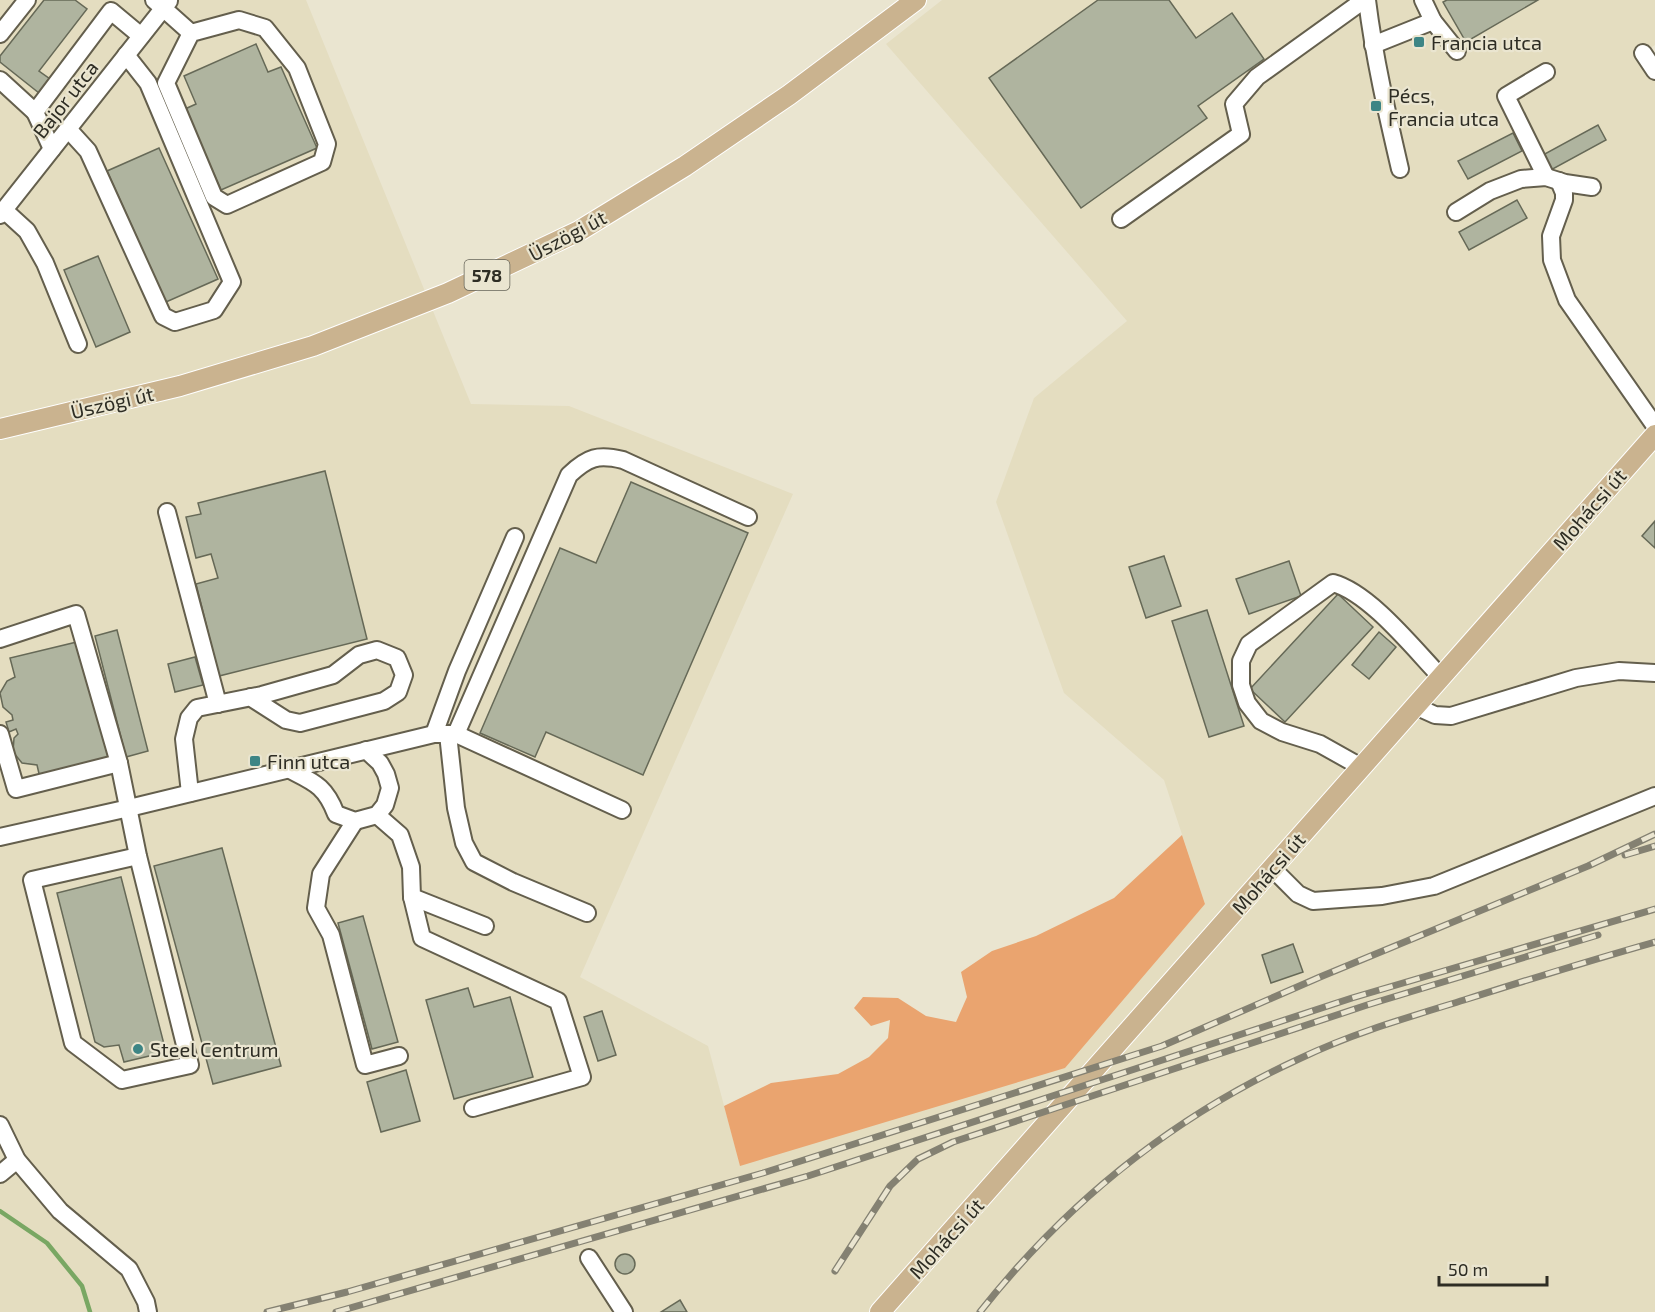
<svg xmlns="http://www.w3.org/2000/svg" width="1655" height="1312" viewBox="0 0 1655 1312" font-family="'Exo 2',sans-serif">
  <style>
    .built { fill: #e4ddc0 }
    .forest { fill: #eaa46f }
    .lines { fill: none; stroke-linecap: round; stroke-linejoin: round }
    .stream { stroke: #79a763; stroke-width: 4.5 }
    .building { fill: #afb49f; stroke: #666957; stroke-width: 1.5 }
    .minor-casing { stroke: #645f4d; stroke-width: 20 }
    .major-casing { stroke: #fff; stroke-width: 22 }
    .minor { stroke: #fff; stroke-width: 16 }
    .major { stroke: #cab38f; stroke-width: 20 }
    .rail-casing { stroke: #848172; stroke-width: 7 }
    .rail { stroke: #eae5d0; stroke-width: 4.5; stroke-dasharray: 14; stroke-linecap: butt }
    .poi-dot { fill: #3d8585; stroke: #eae5d0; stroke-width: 2 }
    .labels { text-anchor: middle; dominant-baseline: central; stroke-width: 4.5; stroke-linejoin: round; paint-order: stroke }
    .shield { fill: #eae5d0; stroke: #666458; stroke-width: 1.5 }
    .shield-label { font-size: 18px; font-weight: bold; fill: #2e2d24 }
    .poi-label { font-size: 20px; fill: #2e2d24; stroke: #eae5d0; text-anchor: start }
    .street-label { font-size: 20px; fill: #2e2d24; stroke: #eae5d0 }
  </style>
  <rect width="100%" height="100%" fill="#eae5d0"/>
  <path class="built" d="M0,0h306l165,404 98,2 224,88 -213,483 128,69 32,119 465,-261 -41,-124 -100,-87 -68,-191 38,-104 93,-77 -241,-277 56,-44h713v45l-12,8 12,18v1241h-1655z"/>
  <path class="forest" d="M1182,835l23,69 -140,164 -325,98 -16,-60 47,-23 67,-9 31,-17 19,-19 2,-18 -19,6 -17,-18 9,-11 35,1 28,18 30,6 11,-25 -6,-25 31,-21 44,-15 78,-38z"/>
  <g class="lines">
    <path class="stream" d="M0,1211l47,32 35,43 8,26"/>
  </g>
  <g class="building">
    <path d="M44,0h31l12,9 -48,62 11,8 -11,14 -39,-31v-6z"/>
    <path d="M1098,0h71l27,38 36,-25 32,46 -66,47 9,12 -126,90 -92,-130z"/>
    <path d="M1447,0h91l-72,42 -23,-40z"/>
    <path d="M256,44l12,28 13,-5 36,81 -96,42 -36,-81 11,-5 -12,-28z"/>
    <path d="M1598,125l8,15 -57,31 -8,-15z"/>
    <path d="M1513,133l9,18 -54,28 -10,-18z"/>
    <path d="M159,148l59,131 -52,23 -59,-131z"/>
    <path d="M1517,200l10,18 -58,32 -10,-18z"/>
    <path d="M98,256l32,76 -34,15 -32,-77z"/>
    <path d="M325,471l42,168 -148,37 -23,-92 22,-6 -7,-24 -15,4 -10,-41 15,-3 -3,-11z"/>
    <path d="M631,482l117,51 -105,242 -97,-43 -11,25 -55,-24 80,-185 36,15z"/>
    <path d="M1655,521v27l-13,-12z"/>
    <path d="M1164,556l17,50 -35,12 -17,-51z"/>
    <path d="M1289,561l12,35 -52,18 -13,-35z"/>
    <path d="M1338,594l35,33 -88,95 -35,-33z"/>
    <path d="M1207,610l37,116 -35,11 -37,-116z"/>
    <path d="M117,630l31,121 -22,6 -31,-121z"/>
    <path d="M1379,632l17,15 -27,32 -17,-14z"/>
    <path d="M81,641l30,119 -71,18 -3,-13 -15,-2 -9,-11 1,-14 4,-4 -2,-5 -7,3 -3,-10 7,-2 -1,-5 -9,-8 -3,-14 7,-12 8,-4 -5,-19z"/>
    <path d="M195,657l8,28 -28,7 -7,-28z"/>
    <path d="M222,848l59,218 -68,18 -59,-218z"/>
    <path d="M121,877l45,175 -42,10 -5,-17 -15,2 -9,-5 -38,-149z"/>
    <path d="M363,916l35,126 -26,7 -34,-126z"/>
    <path d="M1293,944l10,28 -32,11 -9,-28z"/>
    <path d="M468,988l6,19 36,-10 23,80 -79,22 -28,-99z"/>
    <path d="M602,1011l14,44 -18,6 -14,-44z"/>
    <path d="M406,1070l14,51 -39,11 -14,-50z"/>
    <circle cx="625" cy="1264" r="10"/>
    <path d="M680,1300l7,12h-26z"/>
  </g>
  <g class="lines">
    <defs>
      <g id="minor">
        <path d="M154,0l37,33 -25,50 48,114 13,8 95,-43 5,-18 -30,-76 -32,-40 -26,-8 -48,13"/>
        <path d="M1367,0c7,57 20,113 33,169"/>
        <path d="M1433,21l24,30"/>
        <path d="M0,34l27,-34"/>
        <path d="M1373,45l60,-24 -10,-21"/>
        <path d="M1643,53l12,18"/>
        <path d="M1546,72l-40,24 40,81"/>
        <path d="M0,80l35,32"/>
        <path d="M68,129l20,22 75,165 12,6 39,-12 18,-28 -84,-199 -22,-28"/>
        <path d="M52,149l-17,-37 76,-101 30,25"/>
        <path d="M1559,181l5,12v7l-13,36 1,24 15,40 88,126"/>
        <path d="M4,210l23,21 18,32 33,81"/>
        <path d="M1456,212l34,-21 31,-12 25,-2 19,6 27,4"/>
        <path d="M0,215l169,-214"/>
        <path d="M1121,219l120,-85 -7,-30 23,-27 107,-77"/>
        <path d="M167,512l51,192"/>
        <path d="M0,639l76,-25 43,149 19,93 52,209 -68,15 -49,-37 -41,-163 106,-24"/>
        <path d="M1415,706l20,9 16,1 125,-38 43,-7 36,2"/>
        <path d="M0,734l16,55 103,-26"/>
        <path d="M434,734l23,-63 58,-134"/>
        <path d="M448,734l8,74 8,35 10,19 39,20 74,31"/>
        <path d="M456,734l113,-259c19,-18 29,-21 54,-15l125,57"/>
        <path d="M1361,767l-41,-23 -38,-12 -21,-11 -14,-18 -6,-18v-24l8,-17 84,-61c37,10 81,66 108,94"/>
        <path d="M288,769c25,13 37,16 48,45l19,7 22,-6 8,-10 5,-17 -4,-14 -6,-11 -14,-13"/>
        <path d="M190,793l-6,-54 5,-21 8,-10 65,-13 71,-20 26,-20 18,-5 20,8 7,17 -6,17 -14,9 -84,22 -14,-3 -36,-23"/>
        <path d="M377,815l23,20 11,32 1,30 73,29"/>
        <path d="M355,821l-34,53 -5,34 15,27 34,130 34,-9"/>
        <path d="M0,837l129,-29 305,-74h22l166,76"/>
        <path d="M1272,868l26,26 15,7 69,-5 52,-10 221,-90"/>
        <path d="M412,897l10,41 136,63 24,76 -109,31"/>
        <path d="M0,1125l17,35 43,51 69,58 17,33 2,10"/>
        <path d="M0,1174l17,-14"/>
        <path d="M589,1258l35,54"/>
      </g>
      <g id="major">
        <path d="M0,429l180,-43 133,-40 135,-53 131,-62 106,-65 104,-71 127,-95"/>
        <path d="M880,1312l775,-877"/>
      </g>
    </defs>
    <use href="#minor" class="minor-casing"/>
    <use href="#major" class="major-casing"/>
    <use href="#minor" class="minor"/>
    <use href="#major" class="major"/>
    <defs>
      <g id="rail">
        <path d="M1625,855l30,-9"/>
        <path d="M835,1271l55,-85 28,-27 35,-17 414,-137 231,-70"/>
        <path d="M267,1312l80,-20 416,-119 399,-127 158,-69 268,-111 67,-32"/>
        <path d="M336,1312l472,-136 544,-178 303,-89"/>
        <path d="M980,1312c86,-109 194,-196 321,-254 52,-25 108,-41 163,-58 63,-20 127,-40 191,-58"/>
      </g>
    </defs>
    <use href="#rail" class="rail-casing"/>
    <use href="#rail" class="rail"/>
  </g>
  <g class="poi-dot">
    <rect x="1413" y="36" width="12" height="12" rx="3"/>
    <rect x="1370" y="100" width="12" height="12" rx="3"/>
    <rect x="249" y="755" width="12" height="12" rx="3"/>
    <circle cx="138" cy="1049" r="6"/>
  </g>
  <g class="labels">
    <rect class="shield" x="464.5" y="260" width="45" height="30" rx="4.5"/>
    <g class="shield-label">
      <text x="487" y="275">578</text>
    </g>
    <g class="poi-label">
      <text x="1431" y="42">Francia utca</text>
      <text x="1388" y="95">Pécs,<tspan x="1388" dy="23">Francia utca</tspan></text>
      <text x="267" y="761">Finn utca</text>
      <text x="150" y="1049">Steel Centrum</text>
    </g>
    <g class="street-label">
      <text transform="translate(65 99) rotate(-52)">Bajor utca</text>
      <text transform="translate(567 235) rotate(-28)">Üszögi út</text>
      <text transform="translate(112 402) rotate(-13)">Üszögi út</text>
      <text transform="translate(1589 509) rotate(-49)">Mohácsi út</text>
      <text transform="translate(1268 873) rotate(-49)">Mohácsi út</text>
      <text transform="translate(946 1238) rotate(-48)">Mohácsi út</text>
    </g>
  </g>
  <path d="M1439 1276v9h108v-9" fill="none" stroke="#2e2d24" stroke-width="3"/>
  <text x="1448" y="1276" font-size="18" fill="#2e2d24" stroke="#eae5d0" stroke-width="4.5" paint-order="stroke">50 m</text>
</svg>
